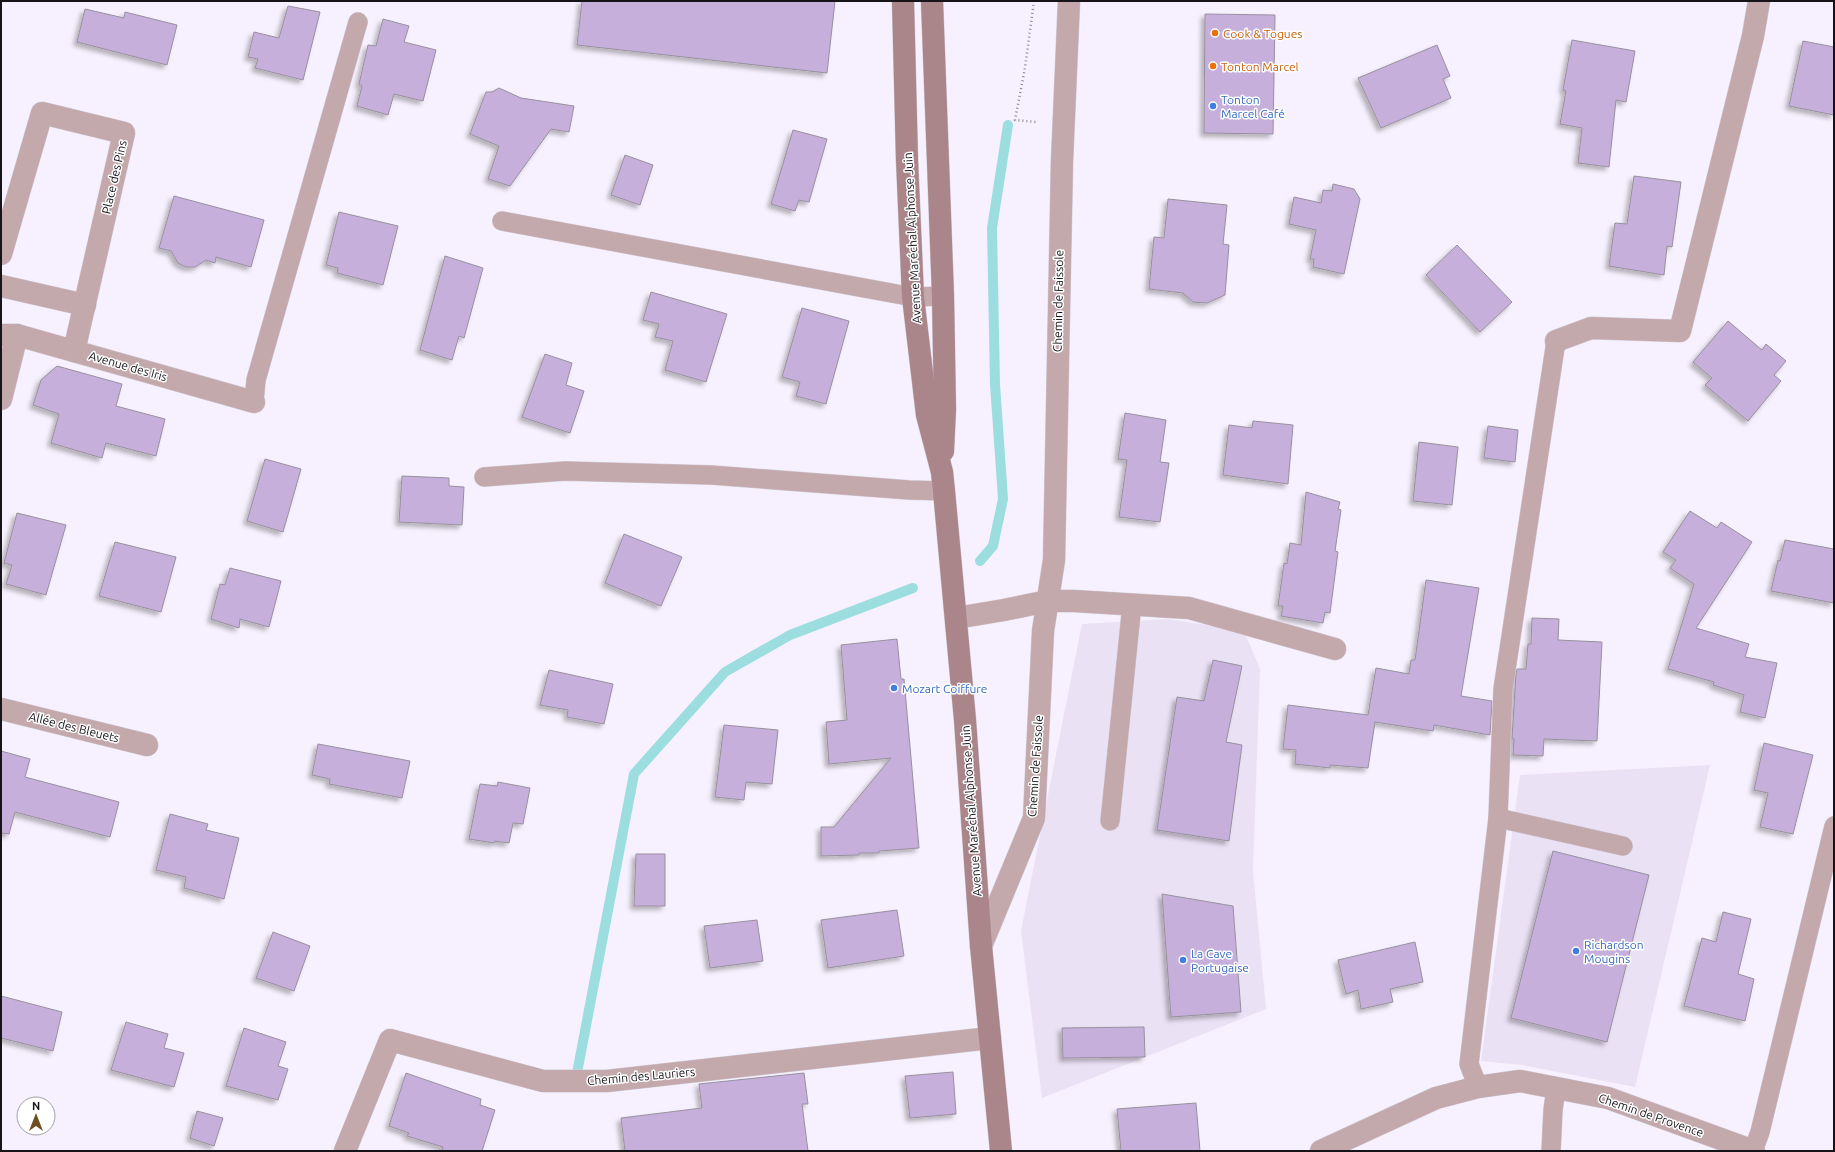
<svg xmlns="http://www.w3.org/2000/svg" width="1835" height="1152" viewBox="0 0 1835 1152" font-family="Ubuntu,sans-serif">
  <style>
    .built { fill: #ebe1f5 }
    .lines { fill: none; stroke-linecap: round; stroke-linejoin: round }
    .stream { stroke: #9cdee0; stroke-width: 10 }
    .building { fill: #c7afdc; stroke: #97919d; filter: url(#shadow) }
    .lane-casing { stroke: #d3cdd9; stroke-width: 20 }
    .street-casing { stroke: #d3cdd9; stroke-width: 23 }
    .secondary-casing { stroke: #d3cdd9; stroke-width: 23 }
    .path { stroke: #8d8892; stroke-width: 2.5; stroke-dasharray: 1 3; stroke-linecap: butt }
    .lane { stroke: #c3a9ac; stroke-width: 19 }
    .street { stroke: #c3a9ac; stroke-width: 22 }
    .secondary { stroke: #aa8589; stroke-width: 22 }
    .food-dot { fill: #e8710a; stroke: #fff; stroke-width: 1.5 }
    .shop-dot { fill: #3f7fe0; stroke: #fff; stroke-width: 1.5 }
    .labels { text-anchor: middle; dominant-baseline: central; stroke-width: 3; stroke-linejoin: round; paint-order: stroke }
    .food-label { font-size: 12px; fill: #c56008; stroke: #fff; text-anchor: start }
    .shop-label { font-size: 12px; fill: #366cbe; stroke: #fff; text-anchor: start }
    .street-label { font-size: 12px; fill: #171419; stroke: #fff }
  </style>
  <defs>
    <filter id="shadow"><feDropShadow dx="-3.5" dy="3.5" stdDeviation="2" flood-color="#0004"/></filter>
  </defs>
  <rect width="100%" height="100%" fill="#f7f0fe"/>
  <g class="built">
    <path d="M1168,619l76,12 16,38 -7,202 13,138 -224,89 -21,-167 61,-307z"/>
    <path d="M1710,765l-75,322 -113,-22 -41,-4 39,-286z"/>
  </g>
  <g class="lines">
    <g class="stream">
      <path d="M980,561l13,-15 10,-47 -8,-115 -3,-156 16,-103"/>
      <path d="M577,1073l57,-299 91,-102 65,-37 123,-47"/>
    </g>
  </g>
  <g class="building">
    <path d="M582,1h253l-8,72 -250,-28z"/>
    <path d="M288,6l32,6 -17,68 -48,-12 3,-9 -10,-2 6,-25 25,6z"/>
    <path d="M85,9l39,9 1,-6 52,13 -10,40 -90,-23z"/>
    <path d="M1205,14l70,1 -2,119 -69,-1z"/>
    <path d="M383,19l26,7 -5,16 32,8 -13,51 -29,-7 -6,21 -31,-9 5,-20 -3,-2 9,-39 8,1z"/>
    <path d="M1572,40l63,11 -9,51 -10,-2 -7,67 -31,-4 4,-35 -22,-4 6,-33 -3,-1z"/>
    <path d="M1803,41l31,6v68l-45,-9z"/>
    <path d="M1437,45l13,31 -7,3 8,19 -70,30 -23,-50z"/>
    <path d="M499,88l22,10 53,8 -5,26 -18,-3 -41,57 -22,-7 11,-33 -29,-12 16,-42h6z"/>
    <path d="M793,130l34,9 -18,63 -10,-2 -4,11 -24,-7z"/>
    <path d="M625,155l28,10 -13,40 -29,-10z"/>
    <path d="M1634,176l47,6 -9,65 -5,-1 -3,29 -55,-9 6,-43 12,1z"/>
    <path d="M1333,184l21,5 6,10 -16,75 -31,-7 1,-8h-4l6,-29 -27,-6 5,-27 27,6 2,-13 9,1z"/>
    <path d="M174,196l90,24 -13,47 -35,-10 -1,6 -9,-3 -11,7h-9l-8,-4 -7,-12 -12,-3z"/>
    <path d="M1168,199l59,6 -4,39 6,1 -4,50 -18,8 -14,-1 -10,-9 -34,-4 5,-52 10,1z"/>
    <path d="M339,212l59,14 -15,59 -46,-12 1,-5 -12,-3z"/>
    <path d="M1457,245l55,57 -32,30 -54,-57z"/>
    <path d="M445,256l38,12 -19,70 -5,-2 -7,24 -32,-10z"/>
    <path d="M651,292l76,22 -21,68 -41,-12 8,-29 -18,-4 4,-13 -16,-4z"/>
    <path d="M802,308l47,13 -23,83 -30,-8 4,-14 -18,-5z"/>
    <path d="M1728,321l34,29 4,-6 20,17 -12,14 7,6 -33,40 -43,-36 7,-7 -19,-16z"/>
    <path d="M545,354l27,9 -6,22 18,6 -14,42 -48,-16z"/>
    <path d="M57,366l65,18 -6,22 49,13 -9,37 -50,-13 -4,15 -51,-15 8,-29 -26,-9 8,-25z"/>
    <path d="M1125,413l41,7 -6,42 9,1 -9,59 -41,-5 8,-57 -9,-1z"/>
    <path d="M1253,421l40,4 -5,59 -65,-9 6,-50 23,3z"/>
    <path d="M1488,426l30,4 -3,32 -31,-4z"/>
    <path d="M1419,442l39,5 -6,58 -39,-4z"/>
    <path d="M265,459l36,10 -18,63 -36,-11z"/>
    <path d="M402,476l47,2v8l15,1 -2,38 -63,-3z"/>
    <path d="M1306,492l34,10 -2,7 3,1 -6,41 3,1 -8,61 -5,-1 -2,11 -42,-7 2,-10h-5l6,-43 3,1 3,-21 11,2z"/>
    <path d="M1690,511l27,17 4,-6 31,20 -56,86 53,16 -4,13 32,6 -12,55 -25,-6 4,-17 -31,-10 1,-3 -46,-13 26,-85 -24,-16 6,-8 -13,-8z"/>
    <path d="M17,513l49,12 -20,70 -40,-11 6,-19 -8,-2z"/>
    <path d="M624,534l58,23 -21,49 -56,-23z"/>
    <path d="M1785,540l49,9v54l-63,-12 7,-31 2,1z"/>
    <path d="M115,542l61,15 -15,55 -62,-16z"/>
    <path d="M230,568l51,13 -12,46 -29,-8 -1,9 -28,-9 9,-35 5,1z"/>
    <path d="M1426,580l53,8 -18,108 31,5 -2,34 -56,-10 -1,6 -58,-9 -7,46 -38,-3v3l-35,-4 1,-14 -13,-1 5,-44 80,10 8,-47 33,6 2,-14h4z"/>
    <path d="M1532,618l27,1 -1,21 44,2 -5,99 -53,-2 -1,17 -30,-1 1,-16 -2,-1 4,-64 1,-5h9l2,-25h3z"/>
    <path d="M897,639l4,40h3l15,169 -40,3v2h-20v2l-38,1v-29h13l57,-69 -62,6 -3,-42 21,-2 -6,-75z"/>
    <path d="M1213,660l29,6 -16,76 16,3 -13,96 -72,-11 20,-133 27,4z"/>
    <path d="M549,670l64,14 -9,40 -37,-7 1,-7 -28,-5z"/>
    <path d="M724,725l54,5 -6,54 -26,-2 -2,18 -29,-3z"/>
    <path d="M1764,743l49,12 -20,79 -33,-7 8,-34 -14,-3z"/>
    <path d="M318,744l92,17 -8,37 -73,-14 1,-5 -18,-4z"/>
    <path d="M1,751l29,8 -5,18 94,25 -9,35 -95,-25 -6,22 -8,-1z"/>
    <path d="M498,782l32,6 -7,36 -10,-1 -4,20 -14,-2 -1,2 -25,-4 11,-55 17,2z"/>
    <path d="M170,814l38,10 -2,6 33,8 -15,61 -40,-11 2,-11 -30,-7z"/>
    <path d="M1553,851l96,24 -42,167 -96,-24z"/>
    <path d="M636,854h29v52h-31z"/>
    <path d="M1162,894l71,12 8,106 -70,5z"/>
    <path d="M897,910l7,46 -76,12 -7,-48z"/>
    <path d="M1723,912l28,7 -13,55 16,5 -9,42 -61,-15 18,-68 14,4z"/>
    <path d="M757,920l6,41 -53,7 -6,-42z"/>
    <path d="M273,932l37,14 -16,45 -38,-13z"/>
    <path d="M1415,942l8,40 -33,7 3,13 -32,7 -3,-19 -12,4 -8,-34z"/>
    <path d="M1,996l61,16 -9,39 -52,-13z"/>
    <path d="M126,1022l42,12 -4,14 20,5 -10,34 -63,-17z"/>
    <path d="M1144,1027l1,30 -82,1 -1,-30z"/>
    <path d="M244,1028l42,14 -8,24 10,3 -10,31 -52,-14z"/>
    <path d="M953,1072l3,42 -46,4 -5,-42z"/>
    <path d="M406,1073l75,26 -1,6 15,5 -13,41h-40l1,-4 -36,-11 2,-3 -20,-7z"/>
    <path d="M804,1073l4,31h-6l6,47h-183l-4,-33 81,-10 -3,-24z"/>
    <path d="M1196,1103l4,48h-79l-4,-42z"/>
    <path d="M197,1111l26,7 -9,28 -24,-8z"/>
  </g>
  <g class="lines">
    <defs>
      <g id="lane">
        <path d="M502,221l411,76 30,-1"/>
        <path d="M254,402l2,-22 102,-358"/>
        <path d="M484,477l81,-6 146,4 198,15 35,1"/>
        <path d="M1498,818l125,28"/>
        <path d="M1110,821l22,-217"/>
        <path d="M1478,1087l-9,-23 29,-246 5,-129 53,-348"/>
        <path d="M1551,1151l2,-41 3,-22"/>
        <path d="M1753,1151l7,-19 74,-306"/>
      </g>
      <g id="street">
        <path d="M1,254l41,-141 82,20 -50,218"/>
        <path d="M1,286l84,19"/>
        <path d="M1,335h16l237,67"/>
        <path d="M1556,341l35,-13 89,3 73,-295 6,-35"/>
        <path d="M1,399l16,-64"/>
        <path d="M956,618l48,-8 44,-9h26l115,7 146,41"/>
        <path d="M1,709l146,36"/>
        <path d="M981,946l53,-128 9,-187 11,-71 8,-399 7,-160"/>
        <path d="M345,1151l45,-111 153,41h64l383,-43"/>
        <path d="M1321,1151l115,-53 42,-11 42,-6 88,17 146,53"/>
      </g>
      <g id="secondary">
        <path d="M903,1l4,159 6,137 14,118 15,57 2,19 21,229 16,226 20,205"/>
        <path d="M932,1l11,295 2,113 -2,42"/>
      </g>
    </defs>
    <use href="#lane" class="lane-casing"/>
    <use href="#street" class="street-casing"/>
    <use href="#secondary" class="secondary-casing"/>
    <path class="path" d="M1034,1l-9,67 -10,52 21,2"/>
    <use href="#lane" class="lane"/>
    <use href="#street" class="street"/>
    <use href="#secondary" class="secondary"/>
  </g>
  <g class="food-dot">
    <circle cx="1215" cy="33" r="4"/>
    <circle cx="1213" cy="66" r="4"/>
  </g>
  <g class="shop-dot">
    <circle cx="1213" cy="106" r="4"/>
    <circle cx="894" cy="688" r="4"/>
    <circle cx="1576" cy="951" r="4"/>
    <circle cx="1183" cy="960" r="4"/>
  </g>
  <g class="labels">
    <g class="food-label">
      <text x="1223" y="33">Cook &amp; Togues</text>
      <text x="1221" y="66">Tonton Marcel</text>
    </g>
    <g class="shop-label">
      <text x="1221" y="99">Tonton<tspan x="1221" dy="14">Marcel Café</tspan></text>
      <text x="902" y="688">Mozart Coiffure</text>
      <text x="1584" y="944">Richardson<tspan x="1584" dy="14">Mougins</tspan></text>
      <text x="1191" y="953">La Cave<tspan x="1191" dy="14">Portugaise</tspan></text>
    </g>
    <g class="street-label">
      <text transform="translate(114 177) rotate(-77)">Place des Pins</text>
      <text transform="translate(912 238) rotate(-93)">Avenue Maréchal Alphonse Juin</text>
      <text transform="translate(1058 301) rotate(-89)">Chemin de Faissole</text>
      <text transform="translate(128 366) rotate(16)">Avenue des Iris</text>
      <text transform="translate(74 727) rotate(14)">Allée des Bleuets</text>
      <text transform="translate(1035 766) rotate(-86)">Chemin de Faissole</text>
      <text transform="translate(971 811) rotate(-94)">Avenue Maréchal Alphonse Juin</text>
      <text transform="translate(641 1076) rotate(-5)">Chemin des Lauriers</text>
      <text transform="translate(1651 1115) rotate(19)">Chemin de Provence</text>
    </g>
  </g>
  <rect width="1835" height="1152" fill="none" stroke="#171419" stroke-width="4"/>
  <g transform="translate(36 1116)"><circle r="19" fill="#ffffff" stroke="#a2a1a3"/>
  <path d="M0-3L7 15L0 10L-7 15Z" fill="#6d4f23"/>
  <text y="-6" font-size="11" font-weight="bold" text-anchor="middle" fill="#171419">N</text>
  </g>
</svg>
